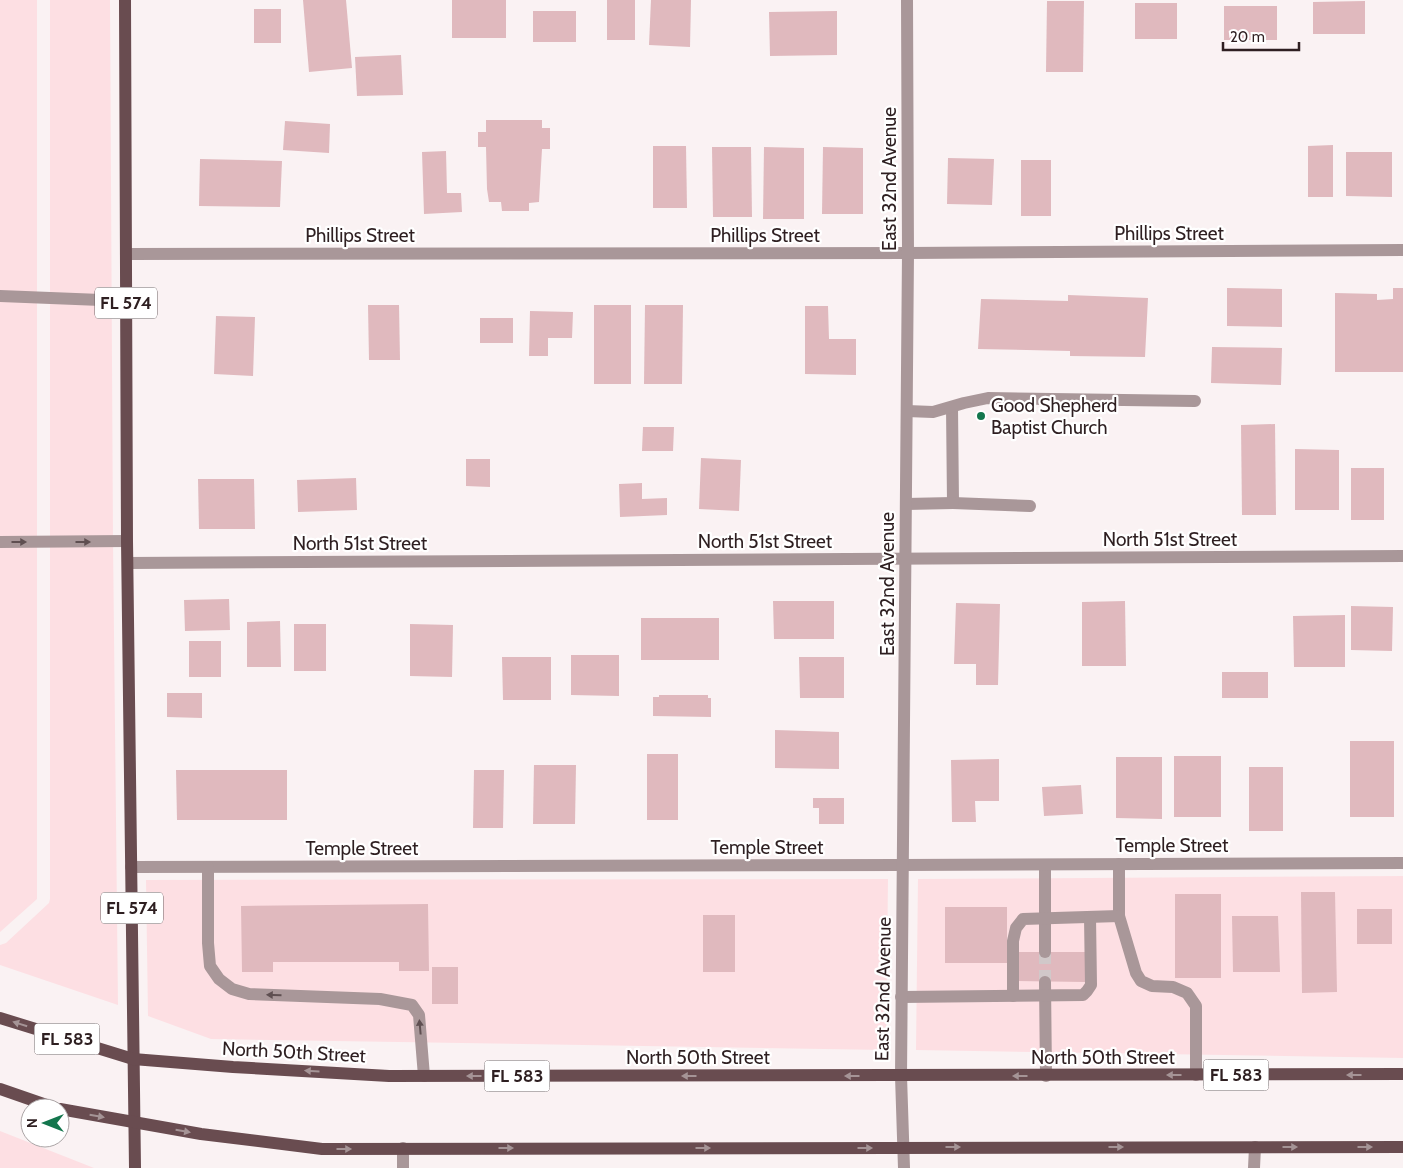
<svg xmlns="http://www.w3.org/2000/svg" width="1403" height="1168" viewBox="0 0 1403 1168" font-family="Cabin,sans-serif">
  <style>
    .built { fill: #fddfe3 }
    .building { fill: #e0b9be }
    .lines { fill: none; stroke-linecap: round; stroke-linejoin: round }
    .minor-tunnel { stroke: #d1c8c9; stroke-width: 12; stroke-dasharray: 12 6; stroke-linecap: butt }
    .minor { stroke: #a99799; stroke-width: 12 }
    .major { stroke: #694c50; stroke-width: 12 }
    .oneway { fill: #5f4f51 }
    .oneway2 { fill: #a59496 }
    .poi-dot { fill: #13764d; stroke: #fff; stroke-width: 2 }
    .labels { text-anchor: middle; dominant-baseline: central; stroke-width: 4.5; stroke-linejoin: round; paint-order: stroke }
    .shield { fill: #fff; stroke: #6d6264; stroke-width: 1 }
    .shield-label { font-size: 18px; font-weight: bold; fill: #2e1f21 }
    .street-label { font-size: 19px; fill: #2e1f21; stroke: #fff }
    .poi-label { font-size: 19px; fill: #2e1f21; stroke: #fff; text-anchor: start }
  </style>
  <rect width="100%" height="100%" fill="#faf2f3"/>
  <g class="built">
    <path d="M0,0h37v899l-37,33z"/>
    <path d="M50,0h60l3,541 5,464 -118,-40v-20l6,-2 43,-40 1,-4z"/>
    <path d="M1403,876v182l-487,-8 2,-171z"/>
    <path d="M888,879l-2,171 -675,-11 -63,-23 -2,-136z"/>
    <path d="M0,1131l94,37h-94z"/>
  </g>
  <g class="building">
    <path d="M303,0h43l6,68 -43,4z"/>
    <rect x="452" y="0" width="54" height="38"/>
    <rect x="607" y="0" width="28" height="40"/>
    <path d="M651,0h40l-1,47 -41,-2z"/>
    <path d="M1047,1h37l-1,71h-37z"/>
    <path d="M1365,1v33h-52v-32z"/>
    <rect x="1135" y="3" width="42" height="36"/>
    <rect x="1224" y="6" width="53" height="34"/>
    <rect x="254" y="9" width="27" height="34"/>
    <rect x="533" y="11" width="43" height="31"/>
    <path d="M837,11v44l-67,1 -1,-44z"/>
    <path d="M401,55l2,40 -46,1 -2,-39z"/>
    <path d="M486,120h56v8h8v21h-8l-3,53 -10,1v8h-27l-1,-9h-12l-2,-13 -1,-42h-8v-15h8z"/>
    <path d="M285,121l45,3 -1,29 -46,-3z"/>
    <path d="M1333,145v52h-25v-51z"/>
    <path d="M653,146h33l1,62h-34z"/>
    <path d="M712,147h39l1,70h-39z"/>
    <path d="M764,147l40,1v71h-41z"/>
    <path d="M823,147l40,1v66h-41z"/>
    <path d="M446,151l1,42h14l1,19 -38,2 -2,-62z"/>
    <path d="M1346,152h46v45l-46,-1z"/>
    <path d="M948,158l46,1 -2,46 -45,-1z"/>
    <path d="M200,159l82,2 -2,46 -81,-1z"/>
    <rect x="1021" y="160" width="30" height="56"/>
    <path d="M1227,288l55,1v38l-55,-1z"/>
    <path d="M1393,288h10v84h-68v-79l42,1v6l16,-1z"/>
    <path d="M1068,295l80,3 -3,59 -75,-1v-5l-92,-2 3,-50 87,2z"/>
    <path d="M368,305h31l1,55h-31z"/>
    <rect x="594" y="305" width="37" height="79"/>
    <path d="M645,305h38l-1,79h-38z"/>
    <path d="M805,306h23l1,33h27v36l-51,-1z"/>
    <path d="M530,311l43,1 -1,26h-24v18h-19z"/>
    <path d="M216,316l39,1 -2,59 -39,-2z"/>
    <rect x="480" y="318" width="33" height="25"/>
    <path d="M1212,347l70,1 -1,37 -70,-2z"/>
    <path d="M1275,424l1,91h-34l-1,-90z"/>
    <path d="M643,427h31l-1,24h-31z"/>
    <path d="M1295,449l44,1v60h-44z"/>
    <path d="M701,458l40,2 -2,51 -40,-2z"/>
    <path d="M466,459h24v28l-24,-1z"/>
    <rect x="1351" y="468" width="33" height="52"/>
    <path d="M356,478l1,32 -59,2 -1,-32z"/>
    <path d="M198,479h56l1,50h-56z"/>
    <path d="M642,483v16l25,-1v17l-47,2 -1,-33z"/>
    <path d="M229,599l1,31 -45,1 -1,-31z"/>
    <path d="M773,601h61v38h-60z"/>
    <path d="M1125,601l1,65h-44v-64z"/>
    <path d="M956,603l44,1 -2,81h-22v-21h-22z"/>
    <path d="M1351,606l42,1 -1,44 -41,-1z"/>
    <path d="M1345,615v52h-51l-1,-51z"/>
    <rect x="641" y="618" width="78" height="42"/>
    <path d="M280,621l1,46h-34v-45z"/>
    <rect x="294" y="624" width="32" height="47"/>
    <path d="M410,624l43,1 -1,52 -42,-1z"/>
    <rect x="189" y="641" width="32" height="36"/>
    <path d="M571,655h48v41l-48,-1z"/>
    <path d="M502,657h49v43h-48z"/>
    <path d="M799,657h45v41h-44z"/>
    <rect x="1222" y="672" width="46" height="26"/>
    <path d="M167,693h35v25l-35,-1z"/>
    <path d="M659,695h49v3h3v19l-58,-1v-19h6z"/>
    <path d="M775,730l64,2v37l-64,-1z"/>
    <rect x="1350" y="741" width="44" height="76"/>
    <rect x="647" y="754" width="31" height="66"/>
    <rect x="1174" y="756" width="47" height="61"/>
    <path d="M1116,757h46v62l-46,-1z"/>
    <path d="M999,759v42h-24l1,21h-24l-1,-62z"/>
    <path d="M534,765h42l-1,59h-42z"/>
    <rect x="1249" y="767" width="34" height="64"/>
    <path d="M176,770h111v50h-110z"/>
    <path d="M474,770h30l-1,58h-30z"/>
    <path d="M1081,785l2,29 -39,2 -2,-29z"/>
    <path d="M813,798h31v26h-25v-16h-6z"/>
    <path d="M1301,892h34l2,100 -35,1z"/>
    <rect x="1175" y="894" width="46" height="84"/>
    <path d="M428,904l1,67h-30v-9h-126v10h-31l-1,-66z"/>
    <rect x="945" y="907" width="62" height="56"/>
    <rect x="1357" y="909" width="35" height="35"/>
    <rect x="703" y="915" width="32" height="57"/>
    <path d="M1232,916h46l2,56h-47z"/>
    <path d="M1015,952h70v30l-70,-1z"/>
    <rect x="432" y="967" width="26" height="37"/>
  </g>
  <g class="lines">
    <path class="minor-tunnel" d="M1045,982v-30"/>
    <g class="minor">
      <path d="M126,254l782,-1 495,-3"/>
      <path d="M0,296l126,5"/>
      <path d="M952,407l1,96 77,3"/>
      <path d="M907,411l26,1 31,-9 24,-5 207,3"/>
      <path d="M906,504l47,-1"/>
      <path d="M0,542l127,-1"/>
      <path d="M128,563l1275,-7"/>
      <path d="M1119,864v52l17,57 5,8 11,5 21,1 14,6 9,13v69"/>
      <path d="M1045,865v87"/>
      <path d="M131,867l772,-2 500,-2"/>
      <path d="M208,867v76l2,23 9,13 13,10 17,5 131,5 32,6 7,10 5,61"/>
      <path d="M1045,982l1,94"/>
      <path d="M1013,996v-55l3,-13 7,-9 96,-3"/>
      <path d="M901,997l182,-2 4,-4 4,-6 -1,-68"/>
      <path d="M403,1148v20"/>
      <path d="M904,1168l-3,-92 7,-823 -1,-253"/>
      <path d="M1254,1168l1,-21"/>
    </g>
    <g class="major">
      <path d="M125,0l2,541 8,627"/>
      <path d="M0,1018l133,41 100,8 156,9 1014,-2"/>
      <path d="M0,1089l55,19"/>
      <path d="M60,1109l141,25 121,15 1081,-2"/>
    </g>
  </g>
  <defs><path id="oneway-solid" d="M-6-.8H1V-3.2L6.5 0L1 3.2V.8H-6Z" transform="scale(1.25)"/></defs>
  <g class="oneway">
    <use href="#oneway-solid" transform="translate(19 542)"/>
    <use href="#oneway-solid" transform="translate(83 542)"/>
    <use href="#oneway-solid" transform="translate(274 995) rotate(-178)"/>
    <use href="#oneway-solid" transform="translate(420 1027) rotate(-95)"/>
  </g>
  <g class="oneway2">
    <use href="#oneway-solid" transform="translate(20 1024) rotate(-163)"/>
    <use href="#oneway-solid" transform="translate(312 1071) rotate(-177)"/>
    <use href="#oneway-solid" transform="translate(1174 1075) rotate(180)"/>
    <use href="#oneway-solid" transform="translate(1354 1075) rotate(180)"/>
    <use href="#oneway-solid" transform="translate(474 1076) rotate(-180)"/>
    <use href="#oneway-solid" transform="translate(689 1076) rotate(-180)"/>
    <use href="#oneway-solid" transform="translate(852 1076) rotate(-180)"/>
    <use href="#oneway-solid" transform="translate(1020 1076) rotate(180)"/>
    <use href="#oneway-solid" transform="translate(97 1116) rotate(10)"/>
    <use href="#oneway-solid" transform="translate(183 1131) rotate(10)"/>
    <use href="#oneway-solid" transform="translate(953 1147)"/>
    <use href="#oneway-solid" transform="translate(1116 1147)"/>
    <use href="#oneway-solid" transform="translate(1290 1147)"/>
    <use href="#oneway-solid" transform="translate(1365 1147)"/>
    <use href="#oneway-solid" transform="translate(506 1148)"/>
    <use href="#oneway-solid" transform="translate(703 1148)"/>
    <use href="#oneway-solid" transform="translate(865 1148)"/>
    <use href="#oneway-solid" transform="translate(344 1149)"/>
  </g>
  <circle class="poi-dot" cx="981" cy="416" r="5"/>
  <g class="labels">
    <g class="shield">
      <rect x="95" y="287.5" width="62" height="31" rx="4"/>
      <rect x="101" y="892.5" width="62" height="31" rx="4"/>
      <rect x="34.5" y="1023.5" width="65" height="31" rx="4"/>
      <rect x="1203.5" y="1059.5" width="65" height="31" rx="4"/>
      <rect x="484.5" y="1060.5" width="65" height="31" rx="4"/>
    </g>
    <g class="shield-label">
      <text x="126" y="303">FL 574</text>
      <text x="132" y="908">FL 574</text>
      <text x="67" y="1039">FL 583</text>
      <text x="1236" y="1075">FL 583</text>
      <text x="517" y="1076">FL 583</text>
    </g>
    <g class="street-label">
      <text transform="translate(889 179) rotate(-90)">East 32nd Avenue</text>
      <text x="1169" y="233">Phillips Street</text>
      <text x="360" y="235">Phillips Street</text>
      <text x="765" y="235">Phillips Street</text>
      <text x="1170" y="539">North 51st Street</text>
      <text x="765" y="541">North 51st Street</text>
      <text x="360" y="543">North 51st Street</text>
      <text transform="translate(887 584) rotate(-90)">East 32nd Avenue</text>
      <text x="1172" y="845">Temple Street</text>
      <text x="767" y="847">Temple Street</text>
      <text x="362" y="848">Temple Street</text>
      <text transform="translate(883 989) rotate(-89)">East 32nd Avenue</text>
      <text transform="translate(294 1052) rotate(3)">North 50th Street</text>
      <text x="698" y="1057">North 50th Street</text>
      <text x="1103" y="1057">North 50th Street</text>
    </g>
    <g class="poi-label">
      <text x="991" y="405">Good Shepherd<tspan x="991" dy="22">Baptist Church</tspan></text>
    </g>
  </g>
  <g transform="translate(45 1123) rotate(270)"><circle r="24" fill="#ffffff" stroke="#aba5a6"/>
  <path d="M0-4L9 19L0 12L-9 19Z" fill="#13764d"/>
  <text y="-8" font-size="14" font-weight="bold" text-anchor="middle" fill="#2e1f21">N</text>
  </g>
  <path d="M1223 42v8h76v-8" fill="none" stroke="#2e1f21" stroke-width="2.5"/>
  <text x="1230" y="42" font-size="15" fill="#2e1f21" stroke="#ffffff" stroke-width="4" paint-order="stroke">20 m</text>
</svg>
